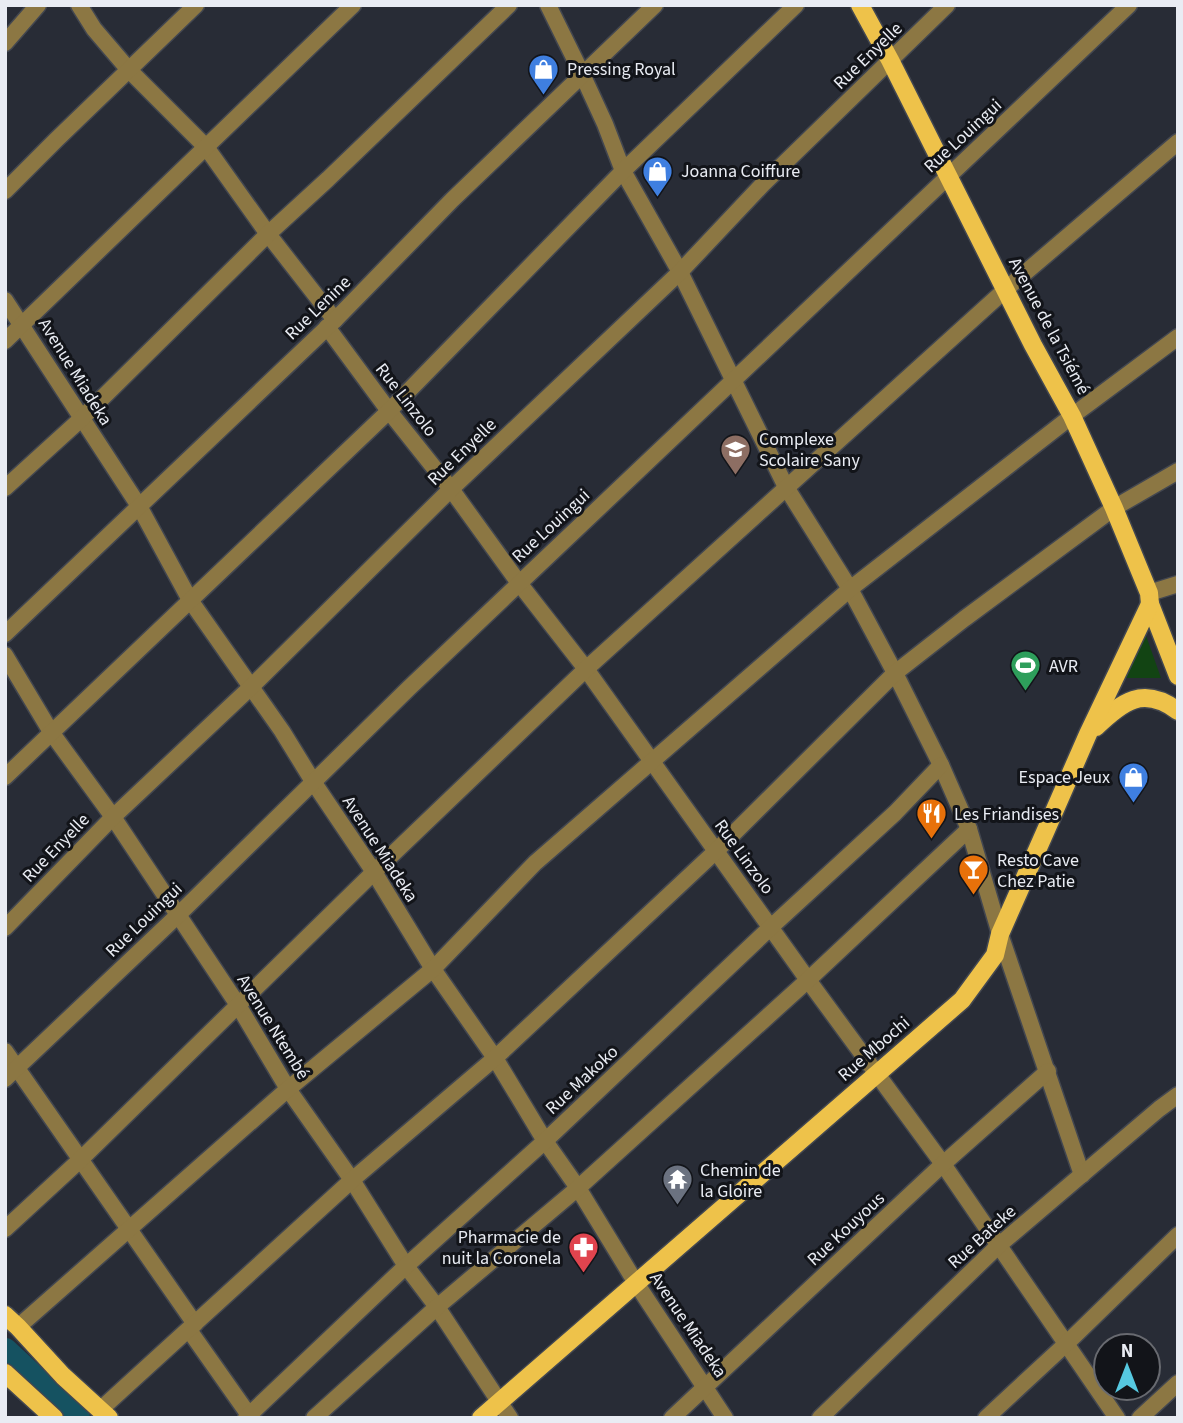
<svg xmlns="http://www.w3.org/2000/svg" width="1183" height="1423" viewBox="0 0 1183 1423" font-family="'Source Sans 3',sans-serif">
  <style>
    .green { fill: #124413 }
    .lines { fill: none; stroke-linecap: round; stroke-linejoin: round }
    .river { stroke: #155261; stroke-width: 26 }
    .minor-casing { stroke: #434750; stroke-width: 19 }
    .major-casing { stroke: #434750; stroke-width: 21 }
    .minor { stroke: #8c7743; stroke-width: 16 }
    .major { stroke: #eec24a; stroke-width: 18 }
    .labels { text-anchor: middle; dominant-baseline: central; stroke-width: 6; stroke-linejoin: round; paint-order: stroke }
    .street-label { font-size: 18px; fill: #e9ecf3; stroke: #121419 }
    .poi-label { font-size: 18px; fill: #e9ecf3; stroke: #121419; text-anchor: start }
  </style>
  <rect width="100%" height="100%" fill="#282c36"/>
  <path class="green" d="M1144,630l17,48h-37z"/>
  <g class="lines">
    <path class="river" d="M5,1351l72,67"/>
    <defs>
      <g id="minor">
        <path d="M79,5l15,24 35,41 77,77 62,87 67,86"/>
        <path d="M548,5l34,69 23,50 18,47 57,101 106,215 64,102 45,84 46,92 28,64 31,105 82,241"/>
        <path d="M5,43l33,-38"/>
        <path d="M5,191l51,-51 140,-135"/>
        <path d="M5,300l134,206 51,94 92,131 32,52 60,89 59,97 62,89 50,83 33,47 58,95 89,135"/>
        <path d="M327,327l62,84 62,78 68,94 67,86 222,311 135,184 174,254"/>
        <path d="M5,341l348,-336"/>
        <path d="M5,488l76,-69 187,-185 60,-55 181,-174"/>
        <path d="M1149,593l29,-9"/>
        <path d="M5,634l330,-314 117,-120 203,-195"/>
        <path d="M5,655l46,77 62,85 125,188 50,84 64,91 54,86 31,41 73,111"/>
        <path d="M5,777l384,-366 234,-240 173,-166"/>
        <path d="M5,928l108,-111 138,-130 200,-198 229,-217 83,-88 184,-179"/>
        <path d="M5,1051l190,273"/>
        <path d="M5,1079l172,-163 232,-228 720,-683"/>
        <path d="M5,1229l75,-69 294,-288 212,-203 419,-379 173,-148"/>
        <path d="M18,1327l270,-238 145,-120 102,-106 315,-274 222,-173 106,-79"/>
        <path d="M189,1330l62,88"/>
        <path d="M101,1409l251,-229 143,-122 221,-207 179,-178 69,-54 150,-111 64,-37"/>
        <path d="M246,1418l160,-152 139,-125 226,-214 124,-114 46,-48"/>
        <path d="M314,1418l123,-111 141,-119 230,-208 161,-151"/>
        <path d="M672,1418l271,-254 105,-93"/>
        <path d="M820,1418l178,-172 161,-137 19,-14"/>
        <path d="M986,1418l81,-75 111,-108"/>
        <path d="M1140,1418l38,-35"/>
      </g>
      <g id="major">
        <path d="M860,5l30,55 143,285 39,71 42,92 35,85 1,11 28,72"/>
        <path d="M1096,727c26,-25 47,-42 82,-16"/>
        <path d="M5,1315l13,12 45,49 46,42"/>
        <path d="M5,1373l49,45"/>
        <path d="M481,1418l481,-418 33,-45 5,-21 46,-104 42,-96 62,-130"/>
      </g>
    </defs>
    <use href="#minor" class="minor-casing"/>
    <use href="#major" class="major-casing"/>
    <use href="#minor" class="minor"/>
    <use href="#major" class="major"/>
  </g>
  <defs>
    <symbol id="shop-pin" viewBox="-11 -11 22 30"><path d="M0 17L-7.5 6A9.5 9.5 0 1 1 7.5 6Z" fill="#3f7fe0" stroke="#121419"/><path d="M-5-2.5h2.3a2.7 3.5 0 0 1 5.4 0H5L5.5 6h-11ZM-1.5-2.5h3a1.5 2.3 0 0 0-3 0Z" fill="#fff"/></symbol>
    <symbol id="school-pin" viewBox="-11 -11 22 30"><path d="M0 17L-7.5 6A9.5 9.5 0 1 1 7.5 6Z" fill="#8d6e63" stroke="#121419"/><path d="M0-5L7-2L0 1L-7-2ZM-4 1L0 2.5L4 1V4Q0 6-4 4Z" fill="#fff"/></symbol>
    <symbol id="stadium-pin" viewBox="-11 -11 22 30"><path d="M0 17L-7.5 6A9.5 9.5 0 1 1 7.5 6Z" fill="#2e9e5b" stroke="#121419"/><path d="M0-5a6.5 5 0 1 0 0 10a6.5 5 0 1 0 0-10ZM-3.5-1.8h7v3.6h-7Z" fill="#fff"/></symbol>
    <symbol id="restaurant-pin" viewBox="-11 -11 22 30"><path d="M0 17L-7.5 6A9.5 9.5 0 1 1 7.5 6Z" fill="#e8710a" stroke="#121419"/><path d="M-5-6h1v4h1v-4h1v4h1v-4h1v5L-1.5 .5V6h-2V.5L-5-1ZM5-6V6H3V1.5H1.5Q1.5-4 5-6Z" fill="#fff"/></symbol>
    <symbol id="bar-pin" viewBox="-11 -11 22 30"><path d="M0 17L-7.5 6A9.5 9.5 0 1 1 7.5 6Z" fill="#e8710a" stroke="#121419"/><path d="M-6-5H6L.8 .8V4.5H3.5V6h-7V4.5H-.8V.8Z" fill="#fff"/></symbol>
    <symbol id="temple-pin" viewBox="-11 -11 22 30"><path d="M0 17L-7.5 6A9.5 9.5 0 1 1 7.5 6Z" fill="#6b7280" stroke="#121419"/><path d="M0-6L5-2H3V0L6.5 2.5H4V6H1.5V3h-3V6H-4V2.5H-6.5L-3 0V-2H-5Z" fill="#fff"/></symbol>
    <symbol id="pharmacy-pin" viewBox="-11 -11 22 30"><path d="M0 17L-7.5 6A9.5 9.5 0 1 1 7.5 6Z" fill="#e0444e" stroke="#121419"/><path d="M-2-6h4v4h4v4h-4v4h-4v-4h-4v-4h4Z" fill="#fff"/></symbol>
  </defs>
  <g fill-rule="evenodd">
    <use href="#shop-pin" x="526" y="52" width="35" height="47"/>
    <use href="#shop-pin" x="640" y="154" width="35" height="47"/>
    <use href="#school-pin" x="718" y="432" width="35" height="47"/>
    <use href="#stadium-pin" x="1008" y="648" width="35" height="47"/>
    <use href="#shop-pin" x="1116" y="760" width="35" height="47"/>
    <use href="#restaurant-pin" x="914" y="796" width="35" height="47"/>
    <use href="#bar-pin" x="956" y="852" width="35" height="47"/>
    <use href="#temple-pin" x="660" y="1162" width="35" height="47"/>
    <use href="#pharmacy-pin" x="566" y="1230" width="35" height="47"/>
  </g>
  <g class="labels">
    <g class="street-label">
      <text transform="translate(868 56) rotate(-44)">Rue Enyelle</text>
      <text transform="translate(963 136) rotate(-43)">Rue Louingui</text>
      <text transform="translate(318 308) rotate(-44)">Rue Lenine</text>
      <text transform="translate(1049 326) rotate(62)">Avenue de la Tsiémé</text>
      <text transform="translate(75 372) rotate(58)">Avenue Miadeka</text>
      <text transform="translate(406 400) rotate(52)">Rue Linzolo</text>
      <text transform="translate(462 452) rotate(-44)">Rue Enyelle</text>
      <text transform="translate(551 526) rotate(-43)">Rue Louingui</text>
      <text transform="translate(56 848) rotate(-46)">Rue Enyelle</text>
      <text transform="translate(380 849) rotate(57)">Avenue Miadeka</text>
      <text transform="translate(744 857) rotate(54)">Rue Linzolo</text>
      <text transform="translate(144 920) rotate(-44)">Rue Louingui</text>
      <text transform="translate(273 1027) rotate(58)">Avenue Ntembé</text>
      <text transform="translate(874 1049) rotate(-41)">Rue Mbochi</text>
      <text transform="translate(582 1080) rotate(-43)">Rue Makoko</text>
      <text transform="translate(846 1229) rotate(-43)">Rue Kouyous</text>
      <text transform="translate(982 1237) rotate(-42)">Rue Bateke</text>
      <text transform="translate(688 1325) rotate(56)">Avenue Miadeka</text>
    </g>
    <g class="poi-label">
      <text x="567" y="69">Pressing Royal</text>
      <text x="681" y="171">Joanna Coiffure</text>
      <text x="759" y="439">Complexe<tspan x="759" dy="21">Scolaire Sany</tspan></text>
      <text x="1049" y="666">AVR</text>
      <text x="1110" y="777" text-anchor="end">Espace Jeux</text>
      <text x="954" y="814">Les Friandises</text>
      <text x="997" y="860">Resto Cave<tspan x="997" dy="21">Chez Patie</tspan></text>
      <text x="700" y="1170">Chemin de<tspan x="700" dy="21">la Gloire</tspan></text>
      <text x="561" y="1237" text-anchor="end">Pharmacie de<tspan x="561" dy="21">nuit la Coronela</tspan></text>
    </g>
  </g>
  <rect width="1183" height="1423" fill="none" stroke="#e9ecf3" stroke-width="14"/>
  <g transform="translate(1127 1367)"><circle r="33" fill="#121419" stroke="#686a70" stroke-width="2"/>
  <path d="M0-5L12 26L0 18L-12 26Z" fill="#56c9e1"/>
  <text y="-10" font-size="19" font-weight="bold" text-anchor="middle" fill="#e9ecf3">N</text>
  </g>
</svg>
